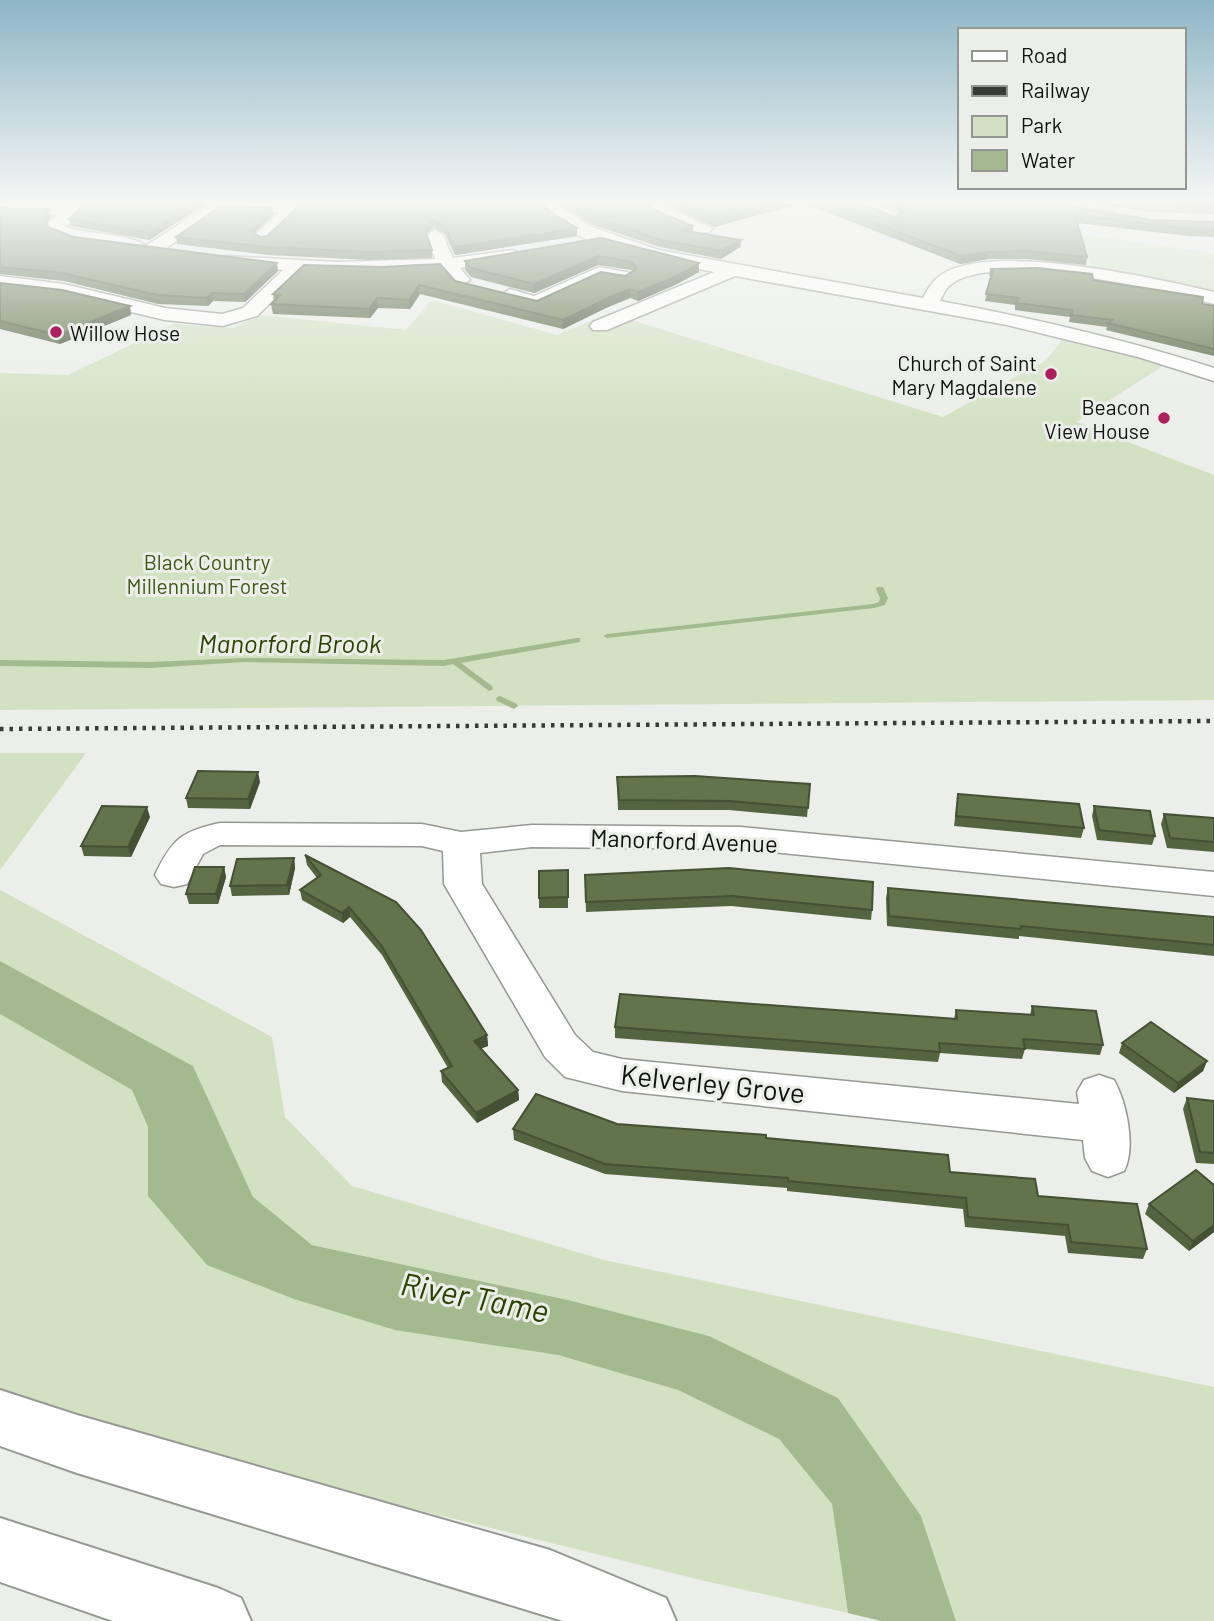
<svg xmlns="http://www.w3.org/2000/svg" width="1214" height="1621" viewBox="0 0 1214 1621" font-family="Barlow,sans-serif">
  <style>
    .green { fill: #d1e1c1 }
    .water { fill: #a4ba8e }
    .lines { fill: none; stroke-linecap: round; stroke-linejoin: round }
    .stream { fill: #a4ba8e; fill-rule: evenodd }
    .street-casing { stroke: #969893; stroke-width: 3 }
    .highway-casing { stroke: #969893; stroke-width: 4 }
    .street { fill: #fff; fill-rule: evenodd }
    .highway { fill: #fff; fill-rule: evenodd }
    .rail { stroke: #383a37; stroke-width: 4.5; stroke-dasharray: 3.5 6; stroke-linecap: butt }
    .wall { fill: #536440 }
    .shaded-wall { fill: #445134 }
    .building { fill: #61744b; stroke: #445134; stroke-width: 2 }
    .poi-dot { fill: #ac1f5c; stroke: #ebeee9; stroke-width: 2.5 }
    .labels { text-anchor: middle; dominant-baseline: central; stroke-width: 6; stroke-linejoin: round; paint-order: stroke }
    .far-poi-label { font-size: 21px; fill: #111210; stroke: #ebeee9; text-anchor: end }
    .far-park-label { font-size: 21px; fill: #3d5717; stroke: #ebeee9 }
    .street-label { font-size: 24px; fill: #111210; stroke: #ebeee9 }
    .water-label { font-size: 26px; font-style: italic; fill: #2a4300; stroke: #ebeee9 }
    .near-street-label { font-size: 28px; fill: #111210; stroke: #ebeee9 }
    .near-water-label { font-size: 32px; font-style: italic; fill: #2a4300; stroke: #ebeee9 }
  </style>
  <rect width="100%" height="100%" fill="#ebeee9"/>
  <g class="green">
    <path d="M1065,232l149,21v41l-121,-25 -10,-25z"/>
    <path d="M432,300l125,35 52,-22 334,104 103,-57 19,-24 99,29 -88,57 138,53v225l-1214,10v-337l68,2 106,-51 59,4 27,-13 146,15z"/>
    <path d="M0,753h86l-86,117z"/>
    <path d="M0,890l272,147 13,80 67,69 252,74 610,127v234h-258l-35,-105 -83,-118 -129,-62 -141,-36 -256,-55 -59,-47 -60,-132 -193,-105z"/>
    <path d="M0,1014l132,76 16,37v69l410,159 120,35 101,49 53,65 16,109 -143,-32 -456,-113 -249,-80z"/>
  </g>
  <path class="water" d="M0,961l193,105 60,131 59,48 256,55 141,36 129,62 83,118 35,105h-75l-33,-8 -16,-109 -53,-65 -101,-49 -120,-35 -163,-25 -101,-31 -87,-34 -59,-69v-69l-16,-37 -132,-76z"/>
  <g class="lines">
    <g class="stream">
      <path d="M877,587h6l5,11 -3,7 -11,3 -267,30 -4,-2 4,-2 266,-30 6,-2 1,-4 -4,-9z"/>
      <path d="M577,638h3v4l-119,21 31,23 1,2 -1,2 -3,1 -36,-27 -9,2 -200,-4 -94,6 -150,-2v-6l150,2 94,-4 200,2z"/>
      <path d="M500,696l17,8 1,2 -4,3 -17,-8 -1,-2 1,-2z"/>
    </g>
    <defs>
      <g id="street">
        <path d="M0,203l68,3 5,-3h18l-25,24c19,7 68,7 80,19l-9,5 -60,-9 -27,-12 -2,-7 9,-8 -57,-2z"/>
        <path d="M212,203l81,1 8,5 -33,32 -6,1 -9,-5 26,-24 -58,-2 -62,42h-12l-3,-4 3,-4z"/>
        <path d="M538,203h17l34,23 70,24 264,48c3,-6 7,-13 12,-18 41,-43 225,-1 279,12v12c-50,-13 -227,-56 -266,-17 -3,3 -6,10 -8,14 93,17 184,38 274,67v13l-76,-24 -131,-32 -272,-49 -128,54h-14l-3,-4 3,-4 121,-50c-57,-11 -138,-20 -176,-69z"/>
        <path d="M640,203h18l54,25 -2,4c-17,4 -59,-16 -70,-29z"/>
        <path d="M850,203h22l31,14 -8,5 -6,-2z"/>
        <path d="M1046,203h28l41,9 2,3 -8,5 -61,-14z"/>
        <path d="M435,230l8,5 10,23 60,-8 9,5 -9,5 -53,8 10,12 -9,6 -7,-2 -12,-14 -70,3 -69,-2 -46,45 -34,10 -58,-6 -101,-24 -64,-8v-12l64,8 101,24 57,6 21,-6 40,-38 -52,-5 -6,-1 -3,-4 3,-4 112,6 98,-3 -8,-24z"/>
        <path d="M599,267l32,6 3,4 -9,5 -24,-4 -65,30 -33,-9 -2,-4 9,-6 24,7z"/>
        <path d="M220,823l202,1 39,8 71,-7 209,2 473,45v24l-473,-47 -209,-2 -52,6 2,31 93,151 18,17 29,7 457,45 -2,-12 7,-12 15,-5 15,5c13,23 22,68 10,91l-16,6 -16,-6 -7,-13 -2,-18 -461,-49 -57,-14 -20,-20 -101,-173 -1,-33 -21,-5 -202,-1 -17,9 -16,30 -13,3 -13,-3 -6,-9c17,-36 27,-44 65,-52z"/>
      </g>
      <g id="highway">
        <path d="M0,1390l77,25 473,135 116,48 10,23h-113l-486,-148 -77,-27z"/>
        <path d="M0,1518l218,70 23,10 10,23h-138l-113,-39z"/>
      </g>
    </defs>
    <use href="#street" class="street-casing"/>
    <use href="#highway" class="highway-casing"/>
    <use href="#street" class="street"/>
    <use href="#highway" class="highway"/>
    <path class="rail" d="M0,729l1214,-8"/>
  </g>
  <g class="wall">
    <path d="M86,203h122l-59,37 -78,-14 -2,-7z"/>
    <path d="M295,203h246l36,33 -122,19 -10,-21 -11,-6 -8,5 6,17v8l-63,2 -100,-5 -92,-11 -1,-7 96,-29 1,7 -18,18 5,4 7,-1 33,-31z"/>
    <path d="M559,203h86l7,6 41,17v6l48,8 -1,7 -19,12 -61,-12 -70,-23z"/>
    <path d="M663,203h138l-87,24z"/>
    <path d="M803,203h57l35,14 5,-4 -23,-10h177l98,17 62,2v15l-25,-1 -112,-13 10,34 -1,8 -59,-6h-39l-28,5z"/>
    <path d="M1092,203h71l11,2 40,-2v11l-64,-2z"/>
    <path d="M0,208l49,1 2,8 -5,6 2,4 26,10 204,34 -33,31 -32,-1 -5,5 -50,-2 -94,-23 -64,-7z"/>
    <path d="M601,238l98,25v9l-22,12 -39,17 -8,-3 -22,9 -45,22 -143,-35 -10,15 -32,-1 -8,10 -97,-4 -2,-10 3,-2 -1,-8 182,-13 82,20 88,-25 8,-4 -2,-2 -33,-5 -64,28 -63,-16 -6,-7v-9z"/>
    <path d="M990,269l103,11 121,26v50l-108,-26 1,-3 -38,-5 1,-5 -55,-7v-5l-30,-4 6,-25h-2z"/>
    <path d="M0,283l130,23 1,9 -71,29 -60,-15z"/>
    <path d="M617,777l193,7 -3,33 -78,-7h-111z"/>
    <path d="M260,782l-10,27 -62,-1 -2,-10z"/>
    <path d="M958,794l126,34 -3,10 -127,-12z"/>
    <path d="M1094,806l61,30 -3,9 -55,-5 -5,-24z"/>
    <path d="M1164,814l50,4v34l-47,-4 -6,-24z"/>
    <path d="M150,817l-19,40 -47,-1 -3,-10z"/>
    <path d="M305,855l182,180 1,11 -7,2 37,42 1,10 -42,23 -35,-41 -1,-11 7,-3 -66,-113 -32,-38 -7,6 -41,-23 -2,-10 17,-12 -10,-13z"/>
    <path d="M294,858l1,10 -6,27 -57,1 -2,-10z"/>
    <path d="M224,867l2,10 -8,27h-29l-3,-10z"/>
    <path d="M568,870v38h-29v-10z"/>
    <path d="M585,875l287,35 -1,10 -140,-14 -145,6z"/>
    <path d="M888,888l326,29v39l-195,-20v3l-132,-13 -1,-28z"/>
    <path d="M1032,1006l71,39 -3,10 -75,-6 -3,10 -82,-6 -2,9 -323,-24v-11l339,-8 2,-9 74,5z"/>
    <path d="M1122,1043l85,18 -4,10 -29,22 -55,-40z"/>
    <path d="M1187,1098l27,3v63l-18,-1 -13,-54z"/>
    <path d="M617,1124l149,14 184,34 88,24 109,53 -4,10 -75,-6 -3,-17 -100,-9 -2,-18 -176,-18v-3l-182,-14 -91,-34 -1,-11z"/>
    <path d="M1149,1204l65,28 -25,19 -44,-37z"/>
  </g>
  <g class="shaded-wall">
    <path d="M196,203h12l-59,37 -1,-7z"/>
    <path d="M776,203h25l-87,24 1,-7z"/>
    <path d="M272,208l1,7 -23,22 -1,-7z"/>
    <path d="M49,209l2,8 -5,7 -2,-8z"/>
    <path d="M433,220l1,8 -9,6 -1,-7z"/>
    <path d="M693,226v8l-13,-4z"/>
    <path d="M577,228v8l-122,19 -1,-8z"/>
    <path d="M741,240l-1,7 -19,12v-8z"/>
    <path d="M989,252l-1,7 -28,5 1,-8z"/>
    <path d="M598,256v9l-64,28v-9z"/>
    <path d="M277,263l1,8 -33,31 -1,-8z"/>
    <path d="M699,263v9l-22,12 -39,17v-9z"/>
    <path d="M419,285l1,9 -10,15 -1,-9z"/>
    <path d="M630,289v9l-22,9 -45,22v-9l45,-22z"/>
    <path d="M212,293l1,8 -5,5 -1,-8z"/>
    <path d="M377,298l1,10 -8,10 -1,-9z"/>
    <path d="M130,306l1,9 -71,29 -2,-9z"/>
    <path d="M258,772l2,10 -10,27 -2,-10z"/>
    <path d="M147,807l3,10 -19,40 -3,-10z"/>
    <path d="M294,858l1,10 -6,27 -2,-10z"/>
    <path d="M224,867l2,10 -8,27 -2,-10z"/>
    <path d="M349,907l1,10 -7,6 -1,-10z"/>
    <path d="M487,1035l1,11 -13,5 -1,-10z"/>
    <path d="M1207,1061l-4,10 -29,22 4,-10z"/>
    <path d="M518,1090l1,10 -42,23 -1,-10z"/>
    <path d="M1214,1225v7l-25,19 4,-10z"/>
  </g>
  <g class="building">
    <path d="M86,203h110l-48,30 -79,-14z"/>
    <path d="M302,203h239l9,9 27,16 -123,19 -9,-21 -12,-6 -9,7 8,23 -64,2 -100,-5 -92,-10 45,-31 51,2 -23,22 11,7 7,-1z"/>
    <path d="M570,203h75l7,6 41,17 -13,4 61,10 -20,11 -61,-11 -70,-24z"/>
    <path d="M679,203h97l-61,17z"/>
    <path d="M822,203h38l35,14 11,-8 -12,-6h160l98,17 62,2v8l-23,-1 -116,-14 12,42 -59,-6 -39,1 -28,4z"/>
    <path d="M1137,203h26l11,2 3,-2h37v4l-62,-2z"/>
    <path d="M0,208l49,1 -5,7 4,11 26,10 203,26 -33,31 -32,-1 -5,5 -50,-3 -95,-22 -62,-6z"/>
    <path d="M601,238l98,25 -22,13 -39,16 -8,-3 -22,9 -45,22 -144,-35 -10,15 -32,-2 -8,11 -98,-5 9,-9 -7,-1 31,-29 77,2 59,-3 15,17 82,20 64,-29 24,4 10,-6 1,-3 -4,-5 -34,-6 -64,28 -63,-16 -6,-7z"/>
    <path d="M1037,268l55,6 1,6 110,17 -1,7 12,2v43l-106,-26 4,-3 -41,-5 2,-5 -57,-7 3,-5 -33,-4 7,-24 -3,-1z"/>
    <path d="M0,283l62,7 68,16 -72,29 -58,-14z"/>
    <path d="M198,771l60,1 -10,27 -62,-1z"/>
    <path d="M695,776l115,8 -2,24 -78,-7 -111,-1 -2,-23z"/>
    <path d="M958,794l121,10 5,24 -128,-12z"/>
    <path d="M102,806l45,1 -19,40 -47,-1z"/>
    <path d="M1094,806l56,5 5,25 -56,-6z"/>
    <path d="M1164,814l50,4v24l-44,-4z"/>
    <path d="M305,855l91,47 25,28 66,105 -13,6 44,49 -42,23 -35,-42 11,-5 -71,-121 -32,-38 -7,6 -42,-23 21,-15z"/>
    <path d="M294,858l-7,27 -57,1 7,-27z"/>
    <path d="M195,867h29l-8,27h-30z"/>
    <path d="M729,868l144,14 -1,28 -140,-14 -146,6 -1,-27z"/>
    <path d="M568,870v27l-29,1v-27z"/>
    <path d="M888,888l326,29v28l-193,-19v3l-132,-13z"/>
    <path d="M620,994l337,25 -1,-9 78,5 -2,-9 64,5 7,34 -80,-6 2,10 -86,-6 1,9 -325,-25z"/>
    <path d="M1151,1022l56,39 -29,22 -56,-40z"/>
    <path d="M536,1094l81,30 149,11v3l182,17 2,17 85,7 3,17 99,8 10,45 -76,-7 -3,-17 -100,-8 -2,-19 -178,-17v-3l-183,-14 -92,-35z"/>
    <path d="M1187,1098l27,3v52l-14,-1z"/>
    <path d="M1196,1170l18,15v40l-21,16 -44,-37z"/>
  </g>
  <linearGradient id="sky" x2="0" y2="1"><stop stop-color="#8db6c4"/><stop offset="0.47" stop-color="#f6f7f5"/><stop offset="1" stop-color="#f6f7f5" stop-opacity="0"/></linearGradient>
  <rect width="1214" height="430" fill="url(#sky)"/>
  <g class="poi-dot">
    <circle cx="56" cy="332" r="7"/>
    <circle cx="1051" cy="374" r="7"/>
    <circle cx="1164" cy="418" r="7"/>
  </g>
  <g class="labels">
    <g class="far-poi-label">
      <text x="70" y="332" text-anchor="start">Willow Hose</text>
      <text x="1037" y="362">Church of Saint<tspan x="1037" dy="24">Mary Magdalene</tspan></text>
      <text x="1150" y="406">Beacon<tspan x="1150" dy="24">View House</tspan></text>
    </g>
    <g class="far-park-label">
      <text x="207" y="561">Black Country<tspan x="207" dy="24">Millennium Forest</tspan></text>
    </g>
    <g class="street-label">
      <text transform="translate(684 840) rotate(2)">Manorford Avenue</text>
    </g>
    <g class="water-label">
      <text x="290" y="642">Manorford Brook</text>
    </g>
    <g class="near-street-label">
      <text transform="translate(713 1083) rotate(6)">Kelverley Grove</text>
    </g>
    <g class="near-water-label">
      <text transform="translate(475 1296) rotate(11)">River Tame</text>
    </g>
  </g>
  <rect x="958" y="28" width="228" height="161" fill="#ebeee9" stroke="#949692" stroke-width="2"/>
  <rect x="972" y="51" width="35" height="10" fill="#ffffff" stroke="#949692" stroke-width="2"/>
  <text x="1021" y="63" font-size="21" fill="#111210">Road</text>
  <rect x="972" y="86" width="35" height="10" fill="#383a37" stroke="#949692" stroke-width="2"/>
  <text x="1021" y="98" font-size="21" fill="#111210">Railway</text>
  <rect x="972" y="116" width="35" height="21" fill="#d1e1c1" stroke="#949692" stroke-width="2"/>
  <text x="1021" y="133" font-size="21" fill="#111210">Park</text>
  <rect x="972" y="150" width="35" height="21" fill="#a4ba8e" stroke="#949692" stroke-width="2"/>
  <text x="1021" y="168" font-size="21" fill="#111210">Water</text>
</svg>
